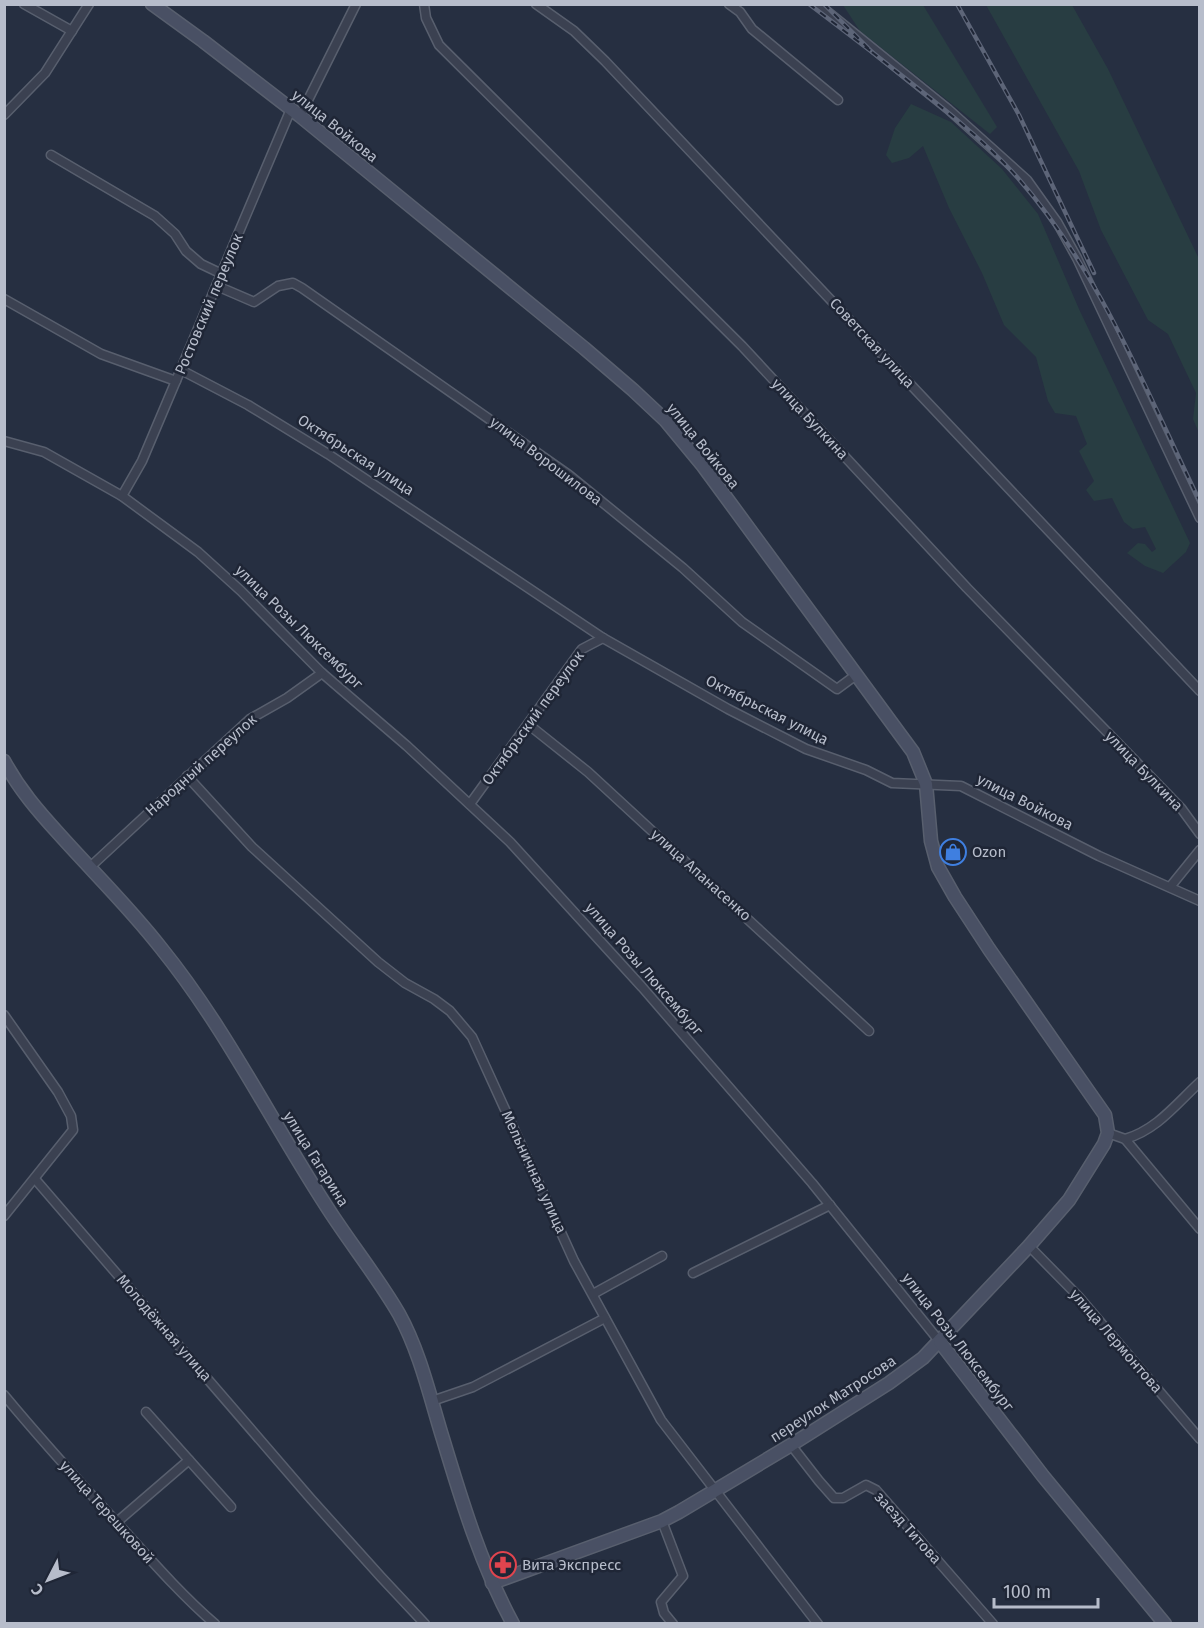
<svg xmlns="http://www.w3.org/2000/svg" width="1204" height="1628" viewBox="0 0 1204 1628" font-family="'Fira Sans',sans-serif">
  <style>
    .green { fill: #283d42 }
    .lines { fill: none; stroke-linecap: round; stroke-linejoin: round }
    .street-casing { stroke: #585f6e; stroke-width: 11 }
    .secondary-casing { stroke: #585f6e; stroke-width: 15 }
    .street { stroke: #3b4151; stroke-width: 8 }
    .secondary { stroke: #495064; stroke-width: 12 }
    .rail-casing { stroke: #5d6578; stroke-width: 4.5 }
    .rail { stroke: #1f2636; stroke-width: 2; stroke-dasharray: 7; stroke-linecap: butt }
    .labels { text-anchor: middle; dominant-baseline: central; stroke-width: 5; stroke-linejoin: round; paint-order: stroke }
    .street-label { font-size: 15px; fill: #b7bdcb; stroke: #1f2636 }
    .poi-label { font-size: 15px; fill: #b7bdcb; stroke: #1f2636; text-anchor: start }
  </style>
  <rect width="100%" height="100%" fill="#262f41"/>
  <g class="green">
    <path d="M843,5h80l74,122 -7,7 -130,-103z"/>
    <path d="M986,5h86l36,64 91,190v174l-6,-14 3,-26 -28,-59 -20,-14 -47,-90 -22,-59z"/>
    <path d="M911,104l40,18 51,47 36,45 41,95 111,234 -4,9 -23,21 -18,-7 -18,-13 11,-10 7,1 7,8 4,-3 -11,-22 -12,2 -9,-7 -12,-24 -18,3 -8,-11 8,-9 -15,-30 8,-7 -11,-28 -21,-3 -7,-12 -12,-44 -32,-32 -22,-52 -33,-65 -26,-62 -14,12 -17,5 -6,-8 9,-27z"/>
  </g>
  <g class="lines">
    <defs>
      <g id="street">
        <path d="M24,4l48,27"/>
        <path d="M424,4l2,14 13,27 303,301 225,242 214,220 19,26"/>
        <path d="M536,4l38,27 31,30 595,630"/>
        <path d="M729,4l11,8 12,17 86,71"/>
        <path d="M818,4l130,105 79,71 30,42 20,36 123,260"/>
        <path d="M4,115l41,-42 44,-69"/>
        <path d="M300,116l56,-112"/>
        <path d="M51,155l104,61 20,18 11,17 15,13 21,10"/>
        <path d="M217,286l37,16 24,-16 15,-3 9,5 267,187 114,93 59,54 95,67 19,-14"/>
        <path d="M4,299l97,55 75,27"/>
        <path d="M181,370l67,35 80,49 275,184 125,71 78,40 60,21 26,13 69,3 138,70 101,45"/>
        <path d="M4,441l40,11 78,44 76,56 43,39 81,82 85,73 103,96 132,145 170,196 128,159"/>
        <path d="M122,496l20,-35 149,-352"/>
        <path d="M529,725l59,47 281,259"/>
        <path d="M187,776l65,71 126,115 27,21 29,16 16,12 22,26 102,224 87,159 157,204"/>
        <path d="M470,804l112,-155 21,-11"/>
        <path d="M89,868l161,-149 37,-21 35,-25"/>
        <path d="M1170,887l30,-37"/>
        <path d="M4,1015l54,77 13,24 2,14 -69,86"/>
        <path d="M1108,1133l17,6 75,90"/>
        <path d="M1125,1139c32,-9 52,-36 75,-57"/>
        <path d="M35,1179l276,320 70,78 44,47"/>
        <path d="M1029,1246l50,51 121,142"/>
        <path d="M693,1273l137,-68"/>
        <path d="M593,1294l69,-38"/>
        <path d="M4,1395c34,41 70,81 106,120 34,37 67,76 105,109"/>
        <path d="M432,1401l41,-14 132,-69"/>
        <path d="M146,1412l85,95"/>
        <path d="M791,1445l28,36 15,17h9l23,-13 10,5 117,134"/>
        <path d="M662,1521l21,55 -22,26 3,11 9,11"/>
        <path d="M117,1522l72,-62"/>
      </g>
      <g id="secondary">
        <path d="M152,4l51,37 97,75 284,232 49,42 32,30 38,46 210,286 13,32 5,57 7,26 17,30 34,52 116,166 3,18 -4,11 -35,56 -40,46 -106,112 -34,25 -98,62 -112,67 -17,9 -170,62"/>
        <path d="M4,761c15,28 34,50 55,73 34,38 71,74 102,114 64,79 109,171 164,256 24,38 52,72 74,110 21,38 31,83 44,125 19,63 38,126 70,185"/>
        <path d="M940,1342l103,134 122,148"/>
      </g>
    </defs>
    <use href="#street" class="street-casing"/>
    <use href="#secondary" class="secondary-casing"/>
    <use href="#street" class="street"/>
    <use href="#secondary" class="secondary"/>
    <defs>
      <g id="rail">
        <path d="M809,4l63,48 -48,-48"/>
        <path d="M957,4l62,111 75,158"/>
        <path d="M872,52c47,38 105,80 145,125 83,94 129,214 183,325"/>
      </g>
    </defs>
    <use href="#rail" class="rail-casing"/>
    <use href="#rail" class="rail"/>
  </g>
  <defs>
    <symbol id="shop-ring" viewBox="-11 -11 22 22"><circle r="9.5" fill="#1f2636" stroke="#3f7fe0" stroke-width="1.5"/><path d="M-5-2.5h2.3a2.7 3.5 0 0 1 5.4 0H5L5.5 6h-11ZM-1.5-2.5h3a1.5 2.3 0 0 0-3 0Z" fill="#3f7fe0"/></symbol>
    <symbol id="pharmacy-ring" viewBox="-11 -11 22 22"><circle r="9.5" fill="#1f2636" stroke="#e0444e" stroke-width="1.5"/><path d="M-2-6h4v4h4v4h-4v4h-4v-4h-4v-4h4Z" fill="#e0444e"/></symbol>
  </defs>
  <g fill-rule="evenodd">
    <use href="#shop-ring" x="938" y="837" width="30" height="30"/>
    <use href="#pharmacy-ring" x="488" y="1550" width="30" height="30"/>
  </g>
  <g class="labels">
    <g class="street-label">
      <text transform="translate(335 126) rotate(39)">улица Войкова</text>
      <text transform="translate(209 304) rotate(-67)">Ростовский переулок</text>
      <text transform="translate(872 343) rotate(47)">Советская улица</text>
      <text transform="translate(810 419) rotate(47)">улица Булкина</text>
      <text transform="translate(703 446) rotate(51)">улица Войкова</text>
      <text transform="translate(356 455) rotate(33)">Октябрьская улица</text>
      <text transform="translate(546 461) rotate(37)">улица Ворошилова</text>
      <text transform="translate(299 627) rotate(44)">улица Розы Люксембург</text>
      <text transform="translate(767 710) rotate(27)">Октябрьская улица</text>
      <text transform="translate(533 718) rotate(-54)">Октябрьский переулок</text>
      <text transform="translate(201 765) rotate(-42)">Народный переулок</text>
      <text transform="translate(1144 771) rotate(46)">улица Булкина</text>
      <text transform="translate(1025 802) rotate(27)">улица Войкова</text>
      <text transform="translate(701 875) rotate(42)">улица Апанасенко</text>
      <text transform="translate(644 969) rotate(49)">улица Розы Люксембург</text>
      <text transform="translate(316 1159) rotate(58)">улица Гагарина</text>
      <text transform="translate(534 1172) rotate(65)">Мельничная улица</text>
      <text transform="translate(164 1328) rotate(49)">Молодёжная улица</text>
      <text transform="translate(1116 1341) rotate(49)">улица Лермонтова</text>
      <text transform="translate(958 1342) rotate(52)">улица Розы Люксембург</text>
      <text transform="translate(833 1399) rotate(-33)">переулок Матросова</text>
      <text transform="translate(107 1512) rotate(48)">улица Терешковой</text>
      <text transform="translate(908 1528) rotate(48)">заезд Титова</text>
    </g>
    <g class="poi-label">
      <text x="972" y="852">Ozon</text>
      <text x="522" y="1565">Вита Экспресс</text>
    </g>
  </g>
  <rect width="1204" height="1628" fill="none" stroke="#b7bdcb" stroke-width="12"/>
  <g transform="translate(48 1580) rotate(228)" stroke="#1f2636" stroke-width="4.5" paint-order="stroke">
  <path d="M0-4.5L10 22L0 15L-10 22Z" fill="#b7bdcb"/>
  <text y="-9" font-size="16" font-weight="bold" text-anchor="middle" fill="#b7bdcb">С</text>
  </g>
  <path d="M994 1598v9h104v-9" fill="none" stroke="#b7bdcb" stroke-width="3"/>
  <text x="1003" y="1598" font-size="18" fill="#b7bdcb" stroke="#1f2636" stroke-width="4.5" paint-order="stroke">100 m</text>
</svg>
